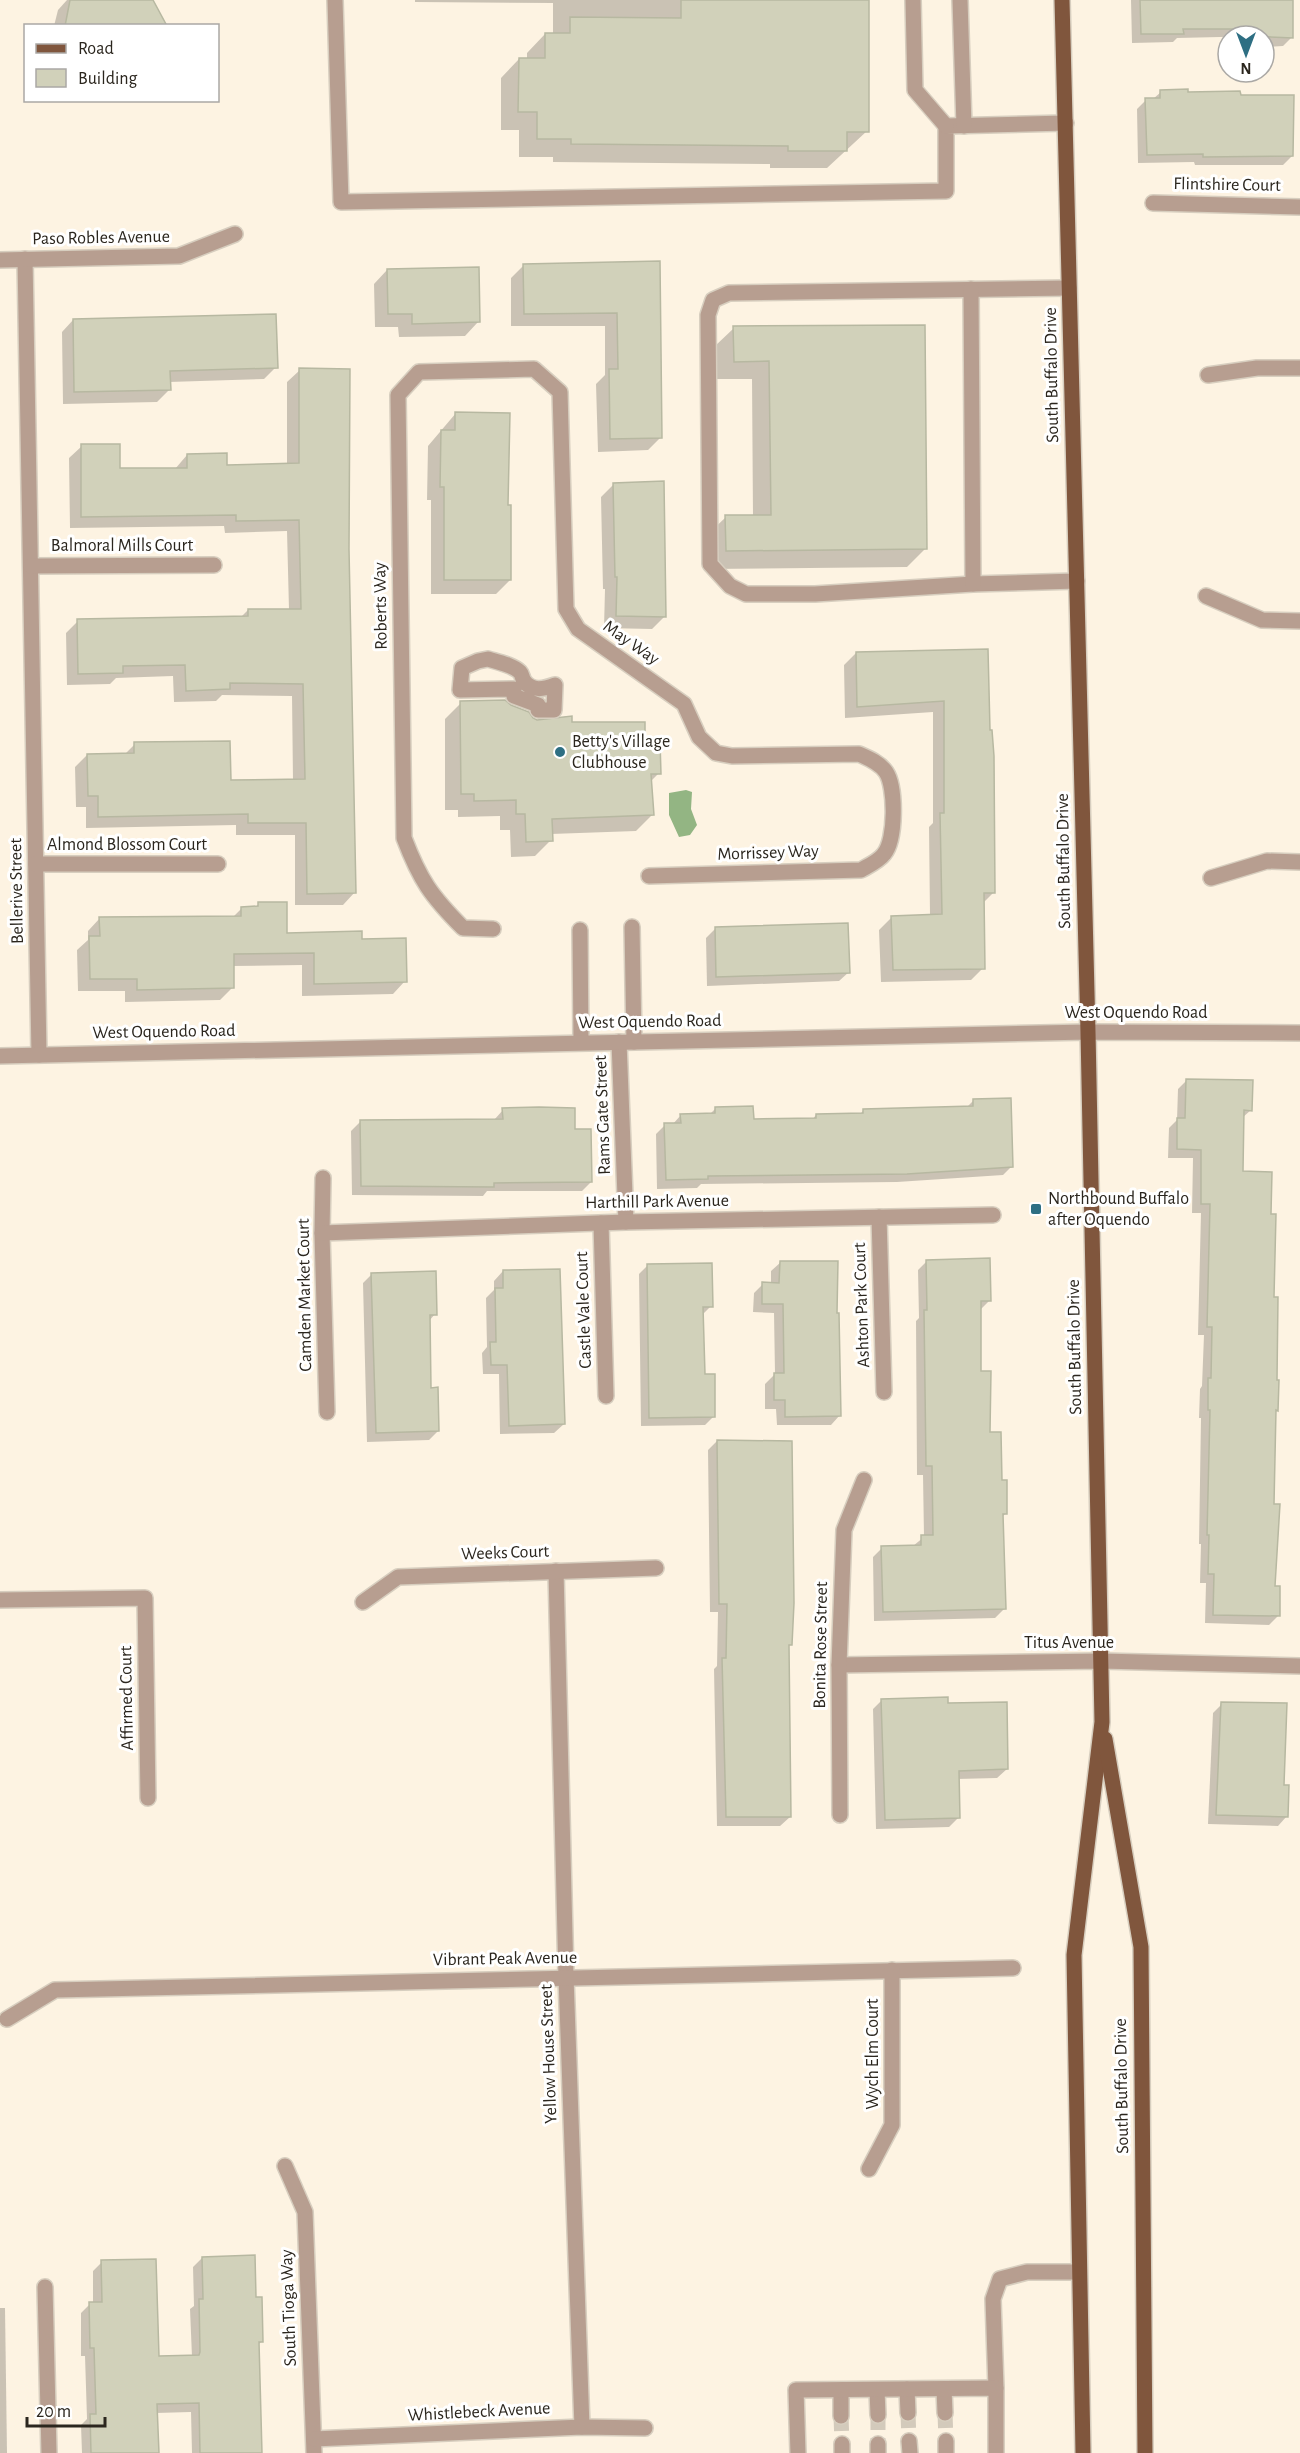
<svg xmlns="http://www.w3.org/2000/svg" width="1300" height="2453" viewBox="0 0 1300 2453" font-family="'Alegreya Sans',sans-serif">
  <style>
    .water { fill: #93b583 }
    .shadow { fill: #0003 }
    .building { fill: #d1d1ba; stroke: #b7b8a1; stroke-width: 1.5 }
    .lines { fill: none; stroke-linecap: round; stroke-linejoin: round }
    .minor-tunnel { stroke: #d3cabb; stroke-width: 15; stroke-dasharray: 15 8; stroke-linecap: butt }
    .minor-casing { stroke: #d7cebf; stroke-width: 18 }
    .major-casing { stroke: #d7cebf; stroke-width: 18 }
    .minor { stroke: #b79e90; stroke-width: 15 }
    .major { stroke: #80563d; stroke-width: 15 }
    .poi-dot { fill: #2e6f83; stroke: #fff; stroke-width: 2 }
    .labels { text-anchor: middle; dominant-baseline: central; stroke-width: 6; stroke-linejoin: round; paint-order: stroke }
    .street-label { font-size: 18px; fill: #2b261e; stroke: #fff }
    .poi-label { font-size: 18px; fill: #2b261e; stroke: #fff; text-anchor: start }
  </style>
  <rect width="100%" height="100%" fill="#fdf3e2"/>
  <path class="water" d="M686,790l6,2 -1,17 6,16 -7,10 -11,2 -10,-22v-22z"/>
  <g class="shadow">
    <path d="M67,0h84l8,26h-105l4,-16z"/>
    <path d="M415,0h453l-1,131 -40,37h-57v-4l-217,-2v-5h-34v-27h-18v-52l18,-19h8v-6l18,-19h8v-31l-138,-1z"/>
    <path d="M1131,0h160l1,37 -9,9 -19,1v-11l-87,2 -4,4 -41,1z"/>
    <path d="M1161,92l78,4 53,60 -9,9h-88l-1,-3 -56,1 -1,-54 9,-9 7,-1z"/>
    <path d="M658,262l3,175 -13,13 -50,2 -2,-68 9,-9v-49h-94v-48l13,-13z"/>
    <path d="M387,270l91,52 -13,14 -66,1 -1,-10h-23l-1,-43z"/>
    <path d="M73,320l203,47 -12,12 -95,3v8l-12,12 -94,2 -1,-72z"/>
    <path d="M923,326l3,222 -19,19 -199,2 -1,-34 19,-18h27l-1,-138h-36l-1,-33 19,-18z"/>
    <path d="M300,370l48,179 7,343 -12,13h-48v-70h-59v-10l-150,3v-21h-10l-1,-40 12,-12h37l11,-11 94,38 64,-1 -1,-85 -70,-1 -6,6 -42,1 -1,-26 -57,2 -6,6 -43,1 -1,-52 12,-12 162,-3 8,-8h41l-2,-79 -62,2 -1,-7 -154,2 -1,-70 13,-12 36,24 57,-1 12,-14 38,11 62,-1v-83z"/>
    <path d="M456,413l51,94 3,73 -14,14h-65v-94h-4l1,-54z"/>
    <path d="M614,484l51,132 -13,13 -48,-1 1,-39h-2l-2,-92z"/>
    <path d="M987,651l7,241 -12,12 1,64 -12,12 -90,2 -2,-52 13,-13 38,-1 -1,-89 4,-4v-111l-88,6 -1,-53 12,-12z"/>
    <path d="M461,703l77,18 33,2 73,19 15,31 -9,9 2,33 -16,16 -85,3v6l-16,16 -24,1 -1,-27h-10v-14l-42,1v-7h-13v-91z"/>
    <path d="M259,904l26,31 75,5 45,41 -12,13 -91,2v-31l-70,1v22l-12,12 -95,2v-11h-47l-1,-41 11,-10v-9l12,-13 133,-1 9,-9h12z"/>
    <path d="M715,929l134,43 -10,9 -132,5 -1,-48z"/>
    <path d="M1187,1080l64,30 -9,8 -1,55 29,42 7,195 -3,2 -1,93 1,83 4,28 -9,9 -64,-2 1,-40h-6l1,-39h-2l2,-126h-2l1,-29 2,-3 2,-51h-6l3,-122h-9l1,-55h-25l1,-30 8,-8 1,-31z"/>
    <path d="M974,1100l38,66 -9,9 -106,7 -196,2 -4,4 -40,1 -1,-55 9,-9h7l9,-10h28l7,-7 36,12h60l4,-5 44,-1 3,-3 103,-3z"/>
    <path d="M503,1110l71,21 17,51 -9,9h-95l-4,5 -131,-1 -1,-64 9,-9 134,-2z"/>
    <path d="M927,1261l62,40 -9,9 -1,63 9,60 18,80 -4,4 2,92 -9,9 -121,3 -1,-64 9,-9 31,-2 11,-9 -1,-62h-6l-1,-154 3,-3 -1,-48z"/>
    <path d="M781,1262l59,153 -9,10h-54l-1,-16h-11v-25l10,-10 -1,-61 -21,-1 1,-19 9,-9h8v-13z"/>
    <path d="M648,1265l63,41 -9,9 1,61 11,40 -9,9 -64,1 -2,-152z"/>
    <path d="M503,1271l61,153 -10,9 -54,1 -1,-60h-16l-1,-21 5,-6 -1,-49 8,-8v-9z"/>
    <path d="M372,1274l63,40 -6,7 1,68 8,42 -9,9 -62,2 -4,-159z"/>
    <path d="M717,1441l74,203 -4,3 3,170 -10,9h-63l-3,-157 3,-3 1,-54h-8l-2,-162z"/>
    <path d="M882,1700l64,5 61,64 -10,9 -40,1 1,39 -9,9 -73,2 -3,-120z"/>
    <path d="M1222,1704l61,82 4,30 -9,10 -70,-2 5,-111z"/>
    <path d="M202,2258l53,41 6,43 -3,3 2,108h-68l-1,-41 -35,1 1,40h-75l-1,-28 6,-6 -2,-63h-4v-43l9,-9h3v-33l9,-9 56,96 34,-1 -2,-48 4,-3 -1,-39z"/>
    <path d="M0,2308h5l2,145h-7z"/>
  </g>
  <g class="building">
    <path d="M70,0h83l14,26h-102z"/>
    <path d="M681,0h188v132h-22v19h-59v-5l-217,-2v-5h-34v-27h-19l1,-54h26v-25h25v-16l111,1z"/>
    <path d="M1140,0h153v38l-42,-2v-7h-68l1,5h-43z"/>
    <path d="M1188,89v3l52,-1 1,4h53l-1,61 -90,1v-3l-56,1 -2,-57h15v-8z"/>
    <path d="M660,261l2,177 -52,1 -1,-70h9l-1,-56 -93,1 -1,-50z"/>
    <path d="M479,267l1,55 -68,2v-10h-24l-1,-45z"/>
    <path d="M276,314l2,54 -108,3 1,19 -97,2 -1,-73z"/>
    <path d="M925,325l2,224 -201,2 -1,-36h46l-2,-154 -35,1 -1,-36z"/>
    <path d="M299,368l51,1 -1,180 7,344 -49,1 -1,-71h-58v-9l-150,3v-21h-10l-1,-42 47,-1v-11l96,-1 1,39 74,-1 -2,-95 -73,-1v6l-44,2 -1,-26 -62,1v7l-45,1 -1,-55 171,-3v-7h53l-2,-89 -63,1v-6l-155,2v-73h39v24h67v-14l40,-1v12l72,-2z"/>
    <path d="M455,412l55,1 -2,92h3v75h-67v-93h-4l1,-57h14z"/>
    <path d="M664,481l2,136 -50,-1 1,-39h-2l-2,-94z"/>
    <path d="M988,649l2,81h2l2,26 1,137h-11l1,76 -92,1 -2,-54 51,-2 -2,-101h4v-112l-87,6 -1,-55z"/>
    <path d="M505,700l6,5 18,7 4,6 4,2 35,-4v6h73v18l15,1 1,33h-10l3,41 -102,4 1,22 -27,1 -1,-28h-9v-14l-42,1v-7h-13l-1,-93z"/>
    <path d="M258,902h29v31l75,-2v8l44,-1 1,44 -93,2v-31l-80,1v34l-97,2v-11h-47l-1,-43h11l-1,-19 142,-1v-9l17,-1z"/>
    <path d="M848,923l2,50 -134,4 -1,-50z"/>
    <path d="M1186,1079l67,1 -1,31 -8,-1 -1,61 29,1 -1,42h5l-2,83h4l-1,83h2l-1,31 -2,-1 -2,94h6l-5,82h5v30l-67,-1 1,-41h-6l1,-39h-2l3,-125h-2v-32h3l1,-51h-5l3,-123h-9v-54l-24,-1v-31h8z"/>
    <path d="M1011,1098l2,69 -106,7 -199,2v3l-42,1 -2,-57h17l-1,-9 35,-1v-6l38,-1 1,13 62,-1v-4l47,-1v-4l110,-3v-7z"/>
    <path d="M539,1107l36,1v21h16l1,53 -98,1v4l-133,-1 -1,-66 143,-1 -1,-11z"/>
    <path d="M990,1258l1,43h-10v70h10l-1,61h11l1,48h5v34h-4l3,95 -123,3 -2,-66 40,-1v-10h12l-1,-69h-6l-2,-156h3l-1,-50z"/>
    <path d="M780,1261h58l-1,52h2l2,103 -56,1v-17h-11v-27h10l-1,-69h-21v-22l17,1z"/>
    <path d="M712,1263l1,44h-10l2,67h10v43l-66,1 -2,-154z"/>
    <path d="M560,1269l5,155 -56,2 -2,-61h-16l-1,-23h6l-1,-54h8v-18z"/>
    <path d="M436,1271l1,44h-7l1,73 7,-1 1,44 -63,2 -5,-160z"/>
    <path d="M717,1440l75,1 2,162 -2,42h-3l2,172h-65l-4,-159h4l1,-54h-8z"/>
    <path d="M948,1697v6l59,-1 1,67 -49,2 1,47 -75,2 -4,-121z"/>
    <path d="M1221,1702l66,1 -3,82h5l-1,32 -72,-2z"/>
    <path d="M255,2255l1,42h6l1,45h-4l3,111h-62l-1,-50 -42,1 2,49h-68l-1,-39h6l-2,-66h-4l-1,-46h13l-1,-42 55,-1 3,97 40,-1 1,-3 -1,-53h4l-1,-42z"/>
  </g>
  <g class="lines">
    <g class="minor-tunnel">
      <path d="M908,2413l1,28"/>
      <path d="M945,2413l1,28"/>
      <path d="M878,2415v29"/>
      <path d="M841,2416l1,28"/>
    </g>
    <defs>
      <g id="minor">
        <path d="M335,0l6,202 605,-11v-65l120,-3"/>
        <path d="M913,0l2,90 31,36"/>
        <path d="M960,0l4,126"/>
        <path d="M1153,203l147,4"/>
        <path d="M25,259l14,796"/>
        <path d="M0,260l179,-4 56,-22"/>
        <path d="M1069,288l-340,5 -16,7 -5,15 2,249 20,22 16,8h69l158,-10 104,-3"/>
        <path d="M971,289l2,295"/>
        <path d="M1208,375l49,-7h43"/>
        <path d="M31,566l183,-1"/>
        <path d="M1206,596l56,24 38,1"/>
        <path d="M488,659c10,3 25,6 32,13 2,2 2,6 4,9 8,11 20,8 31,4l-1,25h-16v-5l-24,-9v-7l-54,1 2,-22 16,-7z"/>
        <path d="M36,864h182"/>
        <path d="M1211,878l56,-17 33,1"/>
        <path d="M632,927l2,115"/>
        <path d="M493,929l-30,-1c-32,-32 -43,-48 -59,-90l-6,-443 21,-23 115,-3 26,23 6,217 12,20 106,75 15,33 17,16 16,3 127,-2c9,4 21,9 27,18 10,15 10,68 -2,82 -5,7 -16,12 -23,16l-212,6"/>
        <path d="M580,930l1,112"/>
        <path d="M619,1042l7,180"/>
        <path d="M0,1056l1088,-24 212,1"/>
        <path d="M323,1178l-1,55 5,179"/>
        <path d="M879,1217l5,175"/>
        <path d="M601,1223l5,173"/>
        <path d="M322,1233l304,-11 367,-7"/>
        <path d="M556,1571l10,406 16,450"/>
        <path d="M0,1600l145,-2 3,200"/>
        <path d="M363,1602l35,-25 258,-9"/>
        <path d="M839,1665l262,-4 199,5"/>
        <path d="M840,1815l-1,-150 5,-135 20,-50"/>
        <path d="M7,2019l48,-29 958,-22"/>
        <path d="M285,2166l20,46 9,241"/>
        <path d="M869,2169l23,-44v-155"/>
        <path d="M45,2287l4,166"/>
        <path d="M996,2388l-3,-89 7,-20 27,-7h52"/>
        <path d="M907,2389l1,24"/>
        <path d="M944,2389l1,24"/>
        <path d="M841,2390v26"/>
        <path d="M877,2390l1,25"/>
        <path d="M314,2439l268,-12 63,1"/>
        <path d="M909,2441l1,12"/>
        <path d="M946,2441v12"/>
        <path d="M842,2444v9"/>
        <path d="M878,2444v9"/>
        <path d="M798,2453l-2,-63 200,-2v65"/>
      </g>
      <g id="major">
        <path d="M1062,0l26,1032 14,690 -28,233 9,498"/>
        <path d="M1105,1739l36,208 4,506"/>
      </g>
    </defs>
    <use href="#minor" class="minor-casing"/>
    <use href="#major" class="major-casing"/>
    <use href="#minor" class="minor"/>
    <use href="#major" class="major"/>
  </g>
  <g class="poi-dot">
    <circle cx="560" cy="752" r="6"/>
    <rect x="1030" y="1203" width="12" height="12" rx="3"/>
  </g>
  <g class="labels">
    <g class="street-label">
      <text transform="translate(1227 185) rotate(1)">Flintshire Court</text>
      <text transform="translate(101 238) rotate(-1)">Paso Robles Avenue</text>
      <text transform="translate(1052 375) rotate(-91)">South Buffalo Drive</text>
      <text x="122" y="546">Balmoral Mills Court</text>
      <text transform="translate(381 606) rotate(-91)">Roberts Way</text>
      <text transform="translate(631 643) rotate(35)">May Way</text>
      <text x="127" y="845">Almond Blossom Court</text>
      <text transform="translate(768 853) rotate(-2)">Morrissey Way</text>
      <text transform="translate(1064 861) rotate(-91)">South Buffalo Drive</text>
      <text transform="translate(17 891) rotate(-91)">Bellerive Street</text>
      <text x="1136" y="1013">West Oquendo Road</text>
      <text transform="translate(650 1022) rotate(-1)">West Oquendo Road</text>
      <text transform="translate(164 1032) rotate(-1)">West Oquendo Road</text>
      <text transform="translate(603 1115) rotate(-92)">Rams Gate Street</text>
      <text transform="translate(657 1202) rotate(-1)">Harthill Park Avenue</text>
      <text transform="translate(305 1295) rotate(-91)">Camden Market Court</text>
      <text transform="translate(862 1305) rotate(-92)">Ashton Park Court</text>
      <text transform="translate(584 1310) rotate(-92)">Castle Vale Court</text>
      <text transform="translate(1075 1347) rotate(-91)">South Buffalo Drive</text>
      <text transform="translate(505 1553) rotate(-2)">Weeks Court</text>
      <text x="1069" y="1643">Titus Avenue</text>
      <text transform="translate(821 1645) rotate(-89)">Bonita Rose Street</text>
      <text transform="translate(127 1698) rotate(-91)">Affirmed Court</text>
      <text transform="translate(505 1959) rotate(-1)">Vibrant Peak Avenue</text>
      <text transform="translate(549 2054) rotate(-92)">Yellow House Street</text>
      <text transform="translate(873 2054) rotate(-90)">Wych Elm Court</text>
      <text transform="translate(1122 2086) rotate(-91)">South Buffalo Drive</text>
      <text transform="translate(289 2308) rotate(-92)">South Tioga Way</text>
      <text transform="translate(479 2412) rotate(-3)">Whistlebeck Avenue</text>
    </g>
    <g class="poi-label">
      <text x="572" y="742">Betty's Village<tspan x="572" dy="21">Clubhouse</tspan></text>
      <text x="1048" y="1199">Northbound Buffalo<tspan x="1048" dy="21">after Oquendo</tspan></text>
    </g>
  </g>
  <rect x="24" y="24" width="195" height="78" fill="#ffffff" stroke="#aaa8a5" stroke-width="1.5"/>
  <rect x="36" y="44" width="30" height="9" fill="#80563d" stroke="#aaa8a5" stroke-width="1.5"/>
  <text x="78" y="54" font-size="18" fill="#2b261e">Road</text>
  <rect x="36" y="69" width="30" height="18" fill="#d1d1ba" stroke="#aaa8a5" stroke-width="1.5"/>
  <text x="78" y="84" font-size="18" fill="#2b261e">Building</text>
  <g transform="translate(1246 54) rotate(180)"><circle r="28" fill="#ffffff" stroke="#aaa8a5" stroke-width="1.5"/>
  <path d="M0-4.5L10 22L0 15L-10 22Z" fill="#2e6f83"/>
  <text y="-9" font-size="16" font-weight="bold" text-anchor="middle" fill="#2b261e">N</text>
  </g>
  <path d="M27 2417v9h78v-9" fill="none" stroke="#2b261e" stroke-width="3"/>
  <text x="36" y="2417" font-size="18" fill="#2b261e" stroke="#ffffff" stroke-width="4.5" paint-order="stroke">20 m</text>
</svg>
